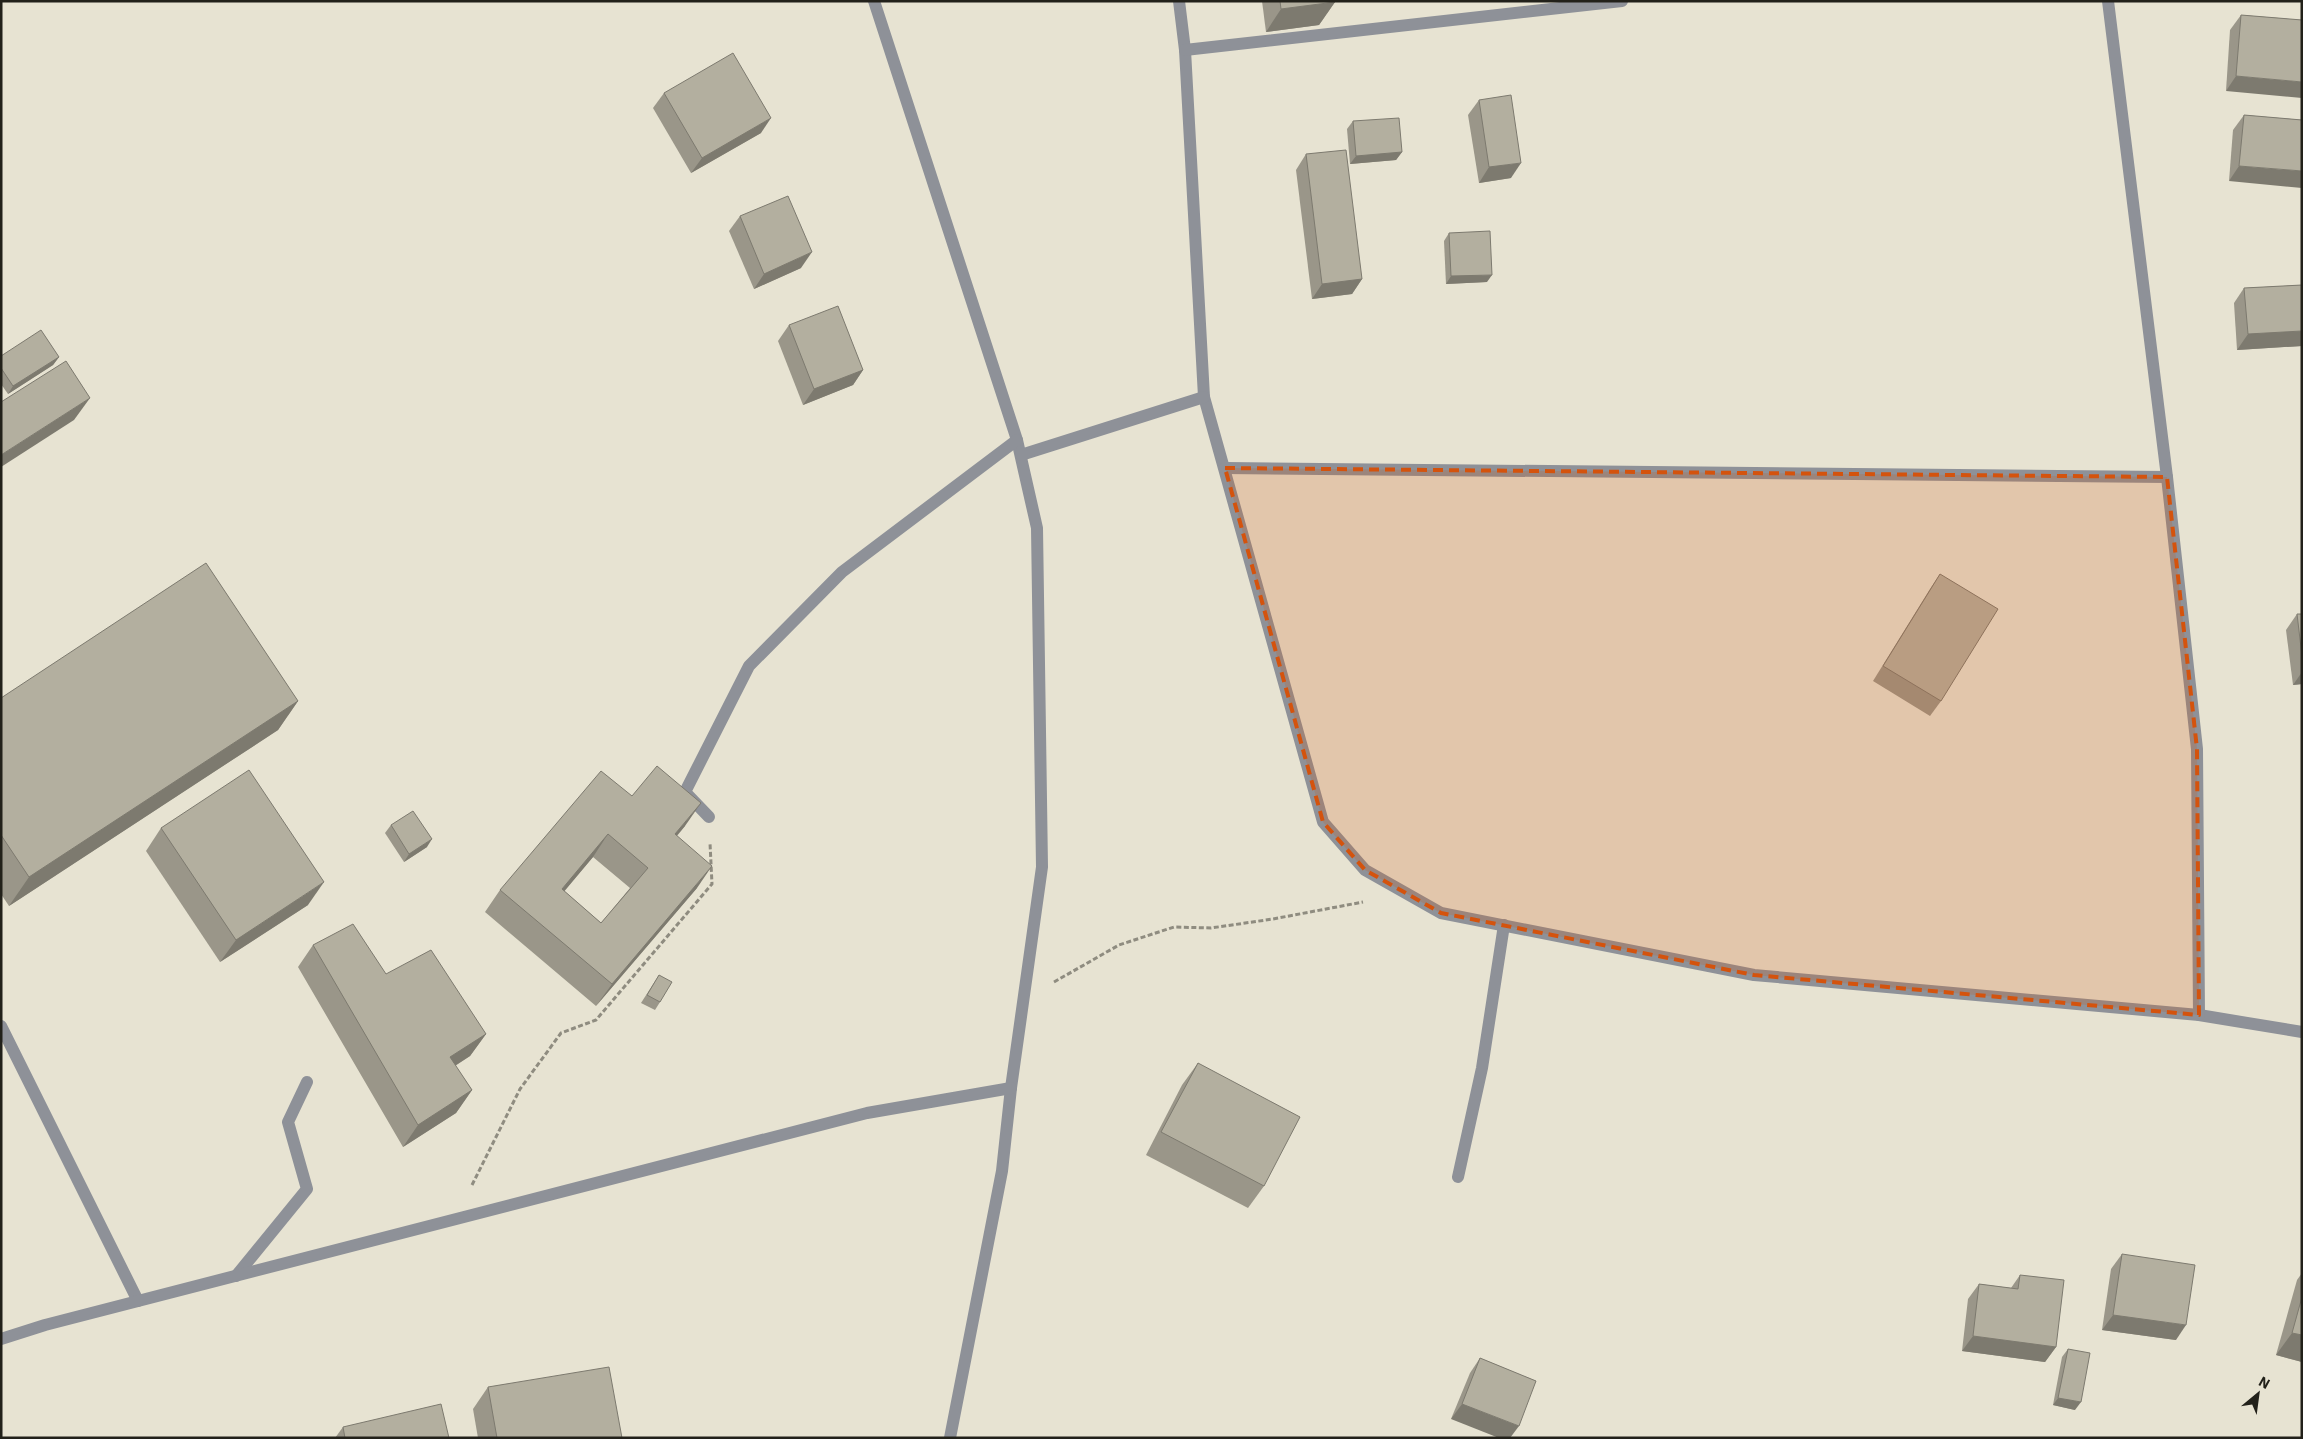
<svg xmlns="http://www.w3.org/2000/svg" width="2303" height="1439" viewBox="0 0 2303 1439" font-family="'IBM Plex Sans',sans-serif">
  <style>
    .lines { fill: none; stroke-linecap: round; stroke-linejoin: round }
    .path { stroke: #8f8c80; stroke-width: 3; stroke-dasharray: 5 2.5; stroke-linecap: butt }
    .minor { stroke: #8e9198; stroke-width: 12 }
    .wall { fill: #9a9689; fill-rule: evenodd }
    .shaded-wall { fill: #7d7a6f }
    .building { fill: #b3af9f; stroke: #7d7a6f; fill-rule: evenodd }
    .marked { fill: #d4530d; fill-opacity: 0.2; stroke: #d4530d; stroke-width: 4; stroke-dasharray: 10 6; stroke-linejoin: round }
  </style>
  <rect width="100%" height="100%" fill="#e7e3d2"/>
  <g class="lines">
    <g class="path">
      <path d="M1054,982l65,-37 55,-18 37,1 62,-9 90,-17"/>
      <path d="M472,1185l48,-96 41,-56 35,-13 116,-136 -2,-41"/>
    </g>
    <g class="minor">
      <path d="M874,1l143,439 20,88 5,339 -31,221 -9,83 -52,267"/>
      <path d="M1179,1l6,49 19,347 119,425 42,48 76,43 313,62 445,40 103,17"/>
      <path d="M2108,1l59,476 30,272 2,266"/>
      <path d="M1185,50l437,-49"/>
      <path d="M1021,455l183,-58"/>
      <path d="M1225,468l942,9"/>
      <path d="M709,817l-24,-25 64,-126 93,-94 175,-132"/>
      <path d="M1,1026l137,275"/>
      <path d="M1458,1177l24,-109 22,-143"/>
      <path d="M236,1276l71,-87 -19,-67 19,-40"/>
      <path d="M1,1339l44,-14 822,-212 144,-25"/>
    </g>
  </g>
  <g class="wall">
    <path d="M1262,1h73v1l-16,23 -53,7z"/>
    <path d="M2241,15l61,5 -76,71 4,-61z"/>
    <path d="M664,93l97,40 -70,40 -38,-65z"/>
    <path d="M1479,100l32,78 -32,5 -11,-68z"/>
    <path d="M2244,115l58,5 -73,61 4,-51z"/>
    <path d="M1353,121l49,31 -6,8 -46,4 -3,-35z"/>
    <path d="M1306,154l56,125 -10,15 -40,5 -16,-129z"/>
    <path d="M740,216l61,52 -47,21 -25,-58z"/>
    <path d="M1449,233l38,49 -41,2 -2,-43z"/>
    <path d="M2302,285v61l-65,4 -3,-47 10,-15z"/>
    <path d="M789,325l74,45 -10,15 -50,20 -25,-64z"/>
    <path d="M1,356l58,1 -6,8 -45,29 -7,-10z"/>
    <path d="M1940,574l1,127 -11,15 -57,-35 57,-92z"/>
    <path d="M2297,614h5v70l-9,1 -7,-55z"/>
    <path d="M1,698l297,3 -20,29 -269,176 -8,-12z"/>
    <path d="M632,796l53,30 -8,10 20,52 -101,118 -111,-94 15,-22zM593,857l37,31 -29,35 -37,-32z"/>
    <path d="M391,825l36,22 -23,15 -19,-29z"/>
    <path d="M161,828l147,77 -88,57 -74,-111z"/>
    <path d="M313,945l73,29 100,60 -16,22 -15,10 17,24 -16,23 -53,34 -105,-180z"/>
    <path d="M659,975l1,27 -5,8 -14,-7z"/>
    <path d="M1198,1063l66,123 -16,22 -102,-53 36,-70z"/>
    <path d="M2122,1254l54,86 -74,-10 9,-61z"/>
    <path d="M2302,1273v89l-26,-7 21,-75z"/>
    <path d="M2020,1275l36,72 -11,15 -83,-11 6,-52 11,-15 32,4z"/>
    <path d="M2068,1349l7,61 -22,-5 9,-48z"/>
    <path d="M1480,1358l56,23 -85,38 19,-46z"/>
    <path d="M488,1387l134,51h-144l-5,-29z"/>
    <path d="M343,1427l106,11h-114z"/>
  </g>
  <g class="shaded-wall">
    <path d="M1335,2l-16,23 -53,7 15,-23z"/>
    <path d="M2236,76l66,6v16l-76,-7z"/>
    <path d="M771,118l-10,15 -70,40 11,-15z"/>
    <path d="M1402,152l-6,8 -46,4 6,-8z"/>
    <path d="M1521,163l-10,15 -32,5 10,-16z"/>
    <path d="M2239,166l63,5v17l-73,-7z"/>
    <path d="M812,252l-11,16 -47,21 10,-15z"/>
    <path d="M1492,275l-5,7 -41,2 5,-8z"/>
    <path d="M1362,279l-10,15 -40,5 10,-15z"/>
    <path d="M2302,331v15l-65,4 11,-16z"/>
    <path d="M59,357l-6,8 -45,29 5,-8z"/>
    <path d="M863,370l-10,15 -50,20 11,-16z"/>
    <path d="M90,398l-16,22 -73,47v-12z"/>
    <path d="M2302,672v12l-9,1z"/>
    <path d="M298,701l-20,29 -269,176 20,-29z"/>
    <path d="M701,803l-16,23 -26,30 16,-22z"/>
    <path d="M608,834l-15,23 -46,55 15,-23z"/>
    <path d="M432,839l-5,8 -23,15 5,-8z"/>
    <path d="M712,866l-15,22 -101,118 16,-22z"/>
    <path d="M324,882l-16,23 -88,57 16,-22z"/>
    <path d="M486,1034l-16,22 -36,23 16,-22z"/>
    <path d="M472,1090l-16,23 -53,34 15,-22z"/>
    <path d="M2113,1315l73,10 -10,15 -74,-10z"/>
    <path d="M2292,1333l10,2v27l-26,-7z"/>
    <path d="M1973,1336l83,11 -11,15 -83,-11z"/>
    <path d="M2058,1398l23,4 -6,8 -22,-5z"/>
    <path d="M1462,1404l57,22 -9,12h-11l-48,-19z"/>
  </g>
  <g class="building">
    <path d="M1280,1h55v1l-54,7z"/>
    <path d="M2241,15l61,5v62l-66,-6z"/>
    <path d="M733,53l38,65 -69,40 -38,-65z"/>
    <path d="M1511,95l10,68 -32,4 -10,-67z"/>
    <path d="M2244,115l58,5v51l-63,-5z"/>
    <path d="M1399,118l3,34 -46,4 -3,-35z"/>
    <path d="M1346,150l16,129 -40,5 -16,-130z"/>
    <path d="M788,196l24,56 -48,22 -24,-58z"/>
    <path d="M1490,231l2,44 -41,1 -2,-43z"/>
    <path d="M2302,285v46l-54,3 -4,-46z"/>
    <path d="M838,306l25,64 -49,19 -25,-64z"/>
    <path d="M41,330l18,27 -46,29 -12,-18v-12z"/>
    <path d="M66,361l24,37 -89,57v-53z"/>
    <path d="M206,563l92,138 -269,176 -28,-42v-137z"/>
    <path d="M1940,574l58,35 -57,92 -58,-35z"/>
    <path d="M2297,614h5v42z"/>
    <path d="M657,766l44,37 -26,31 37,32 -100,118 -112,-94 101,-119 31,25zM608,834l40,34 -47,55 -39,-34z"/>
    <path d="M249,770l75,112 -88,58 -75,-112z"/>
    <path d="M413,811l19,28 -23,15 -18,-29z"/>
    <path d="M353,924l33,50 45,-24 55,84 -36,23 22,33 -54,35 -105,-180z"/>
    <path d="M659,975l13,7 -12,20 -13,-7z"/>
    <path d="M1198,1063l102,54 -36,69 -103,-54z"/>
    <path d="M2122,1254l73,11 -9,60 -73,-10z"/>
    <path d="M2020,1275l44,5 -8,67 -83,-11 6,-52 39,5z"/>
    <path d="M2302,1297v38l-10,-2z"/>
    <path d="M2068,1349l22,4 -9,49 -23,-4z"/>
    <path d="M1480,1358l56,23 -17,45 -57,-22z"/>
    <path d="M609,1367l13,71h-125l-9,-51z"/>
    <path d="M441,1404l8,34h-104l-2,-11z"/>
  </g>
  <path class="marked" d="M1225,468l942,9 30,272 2,266 -445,-40 -313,-62 -76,-43 -42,-48z"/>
  <rect width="2303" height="1439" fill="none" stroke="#22211a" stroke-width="5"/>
  <g transform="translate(2258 1394) rotate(29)" stroke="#e7e3d2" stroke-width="4" paint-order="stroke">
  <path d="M0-4L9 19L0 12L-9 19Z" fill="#22211a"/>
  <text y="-8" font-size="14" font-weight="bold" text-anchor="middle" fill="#22211a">N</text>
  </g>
</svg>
